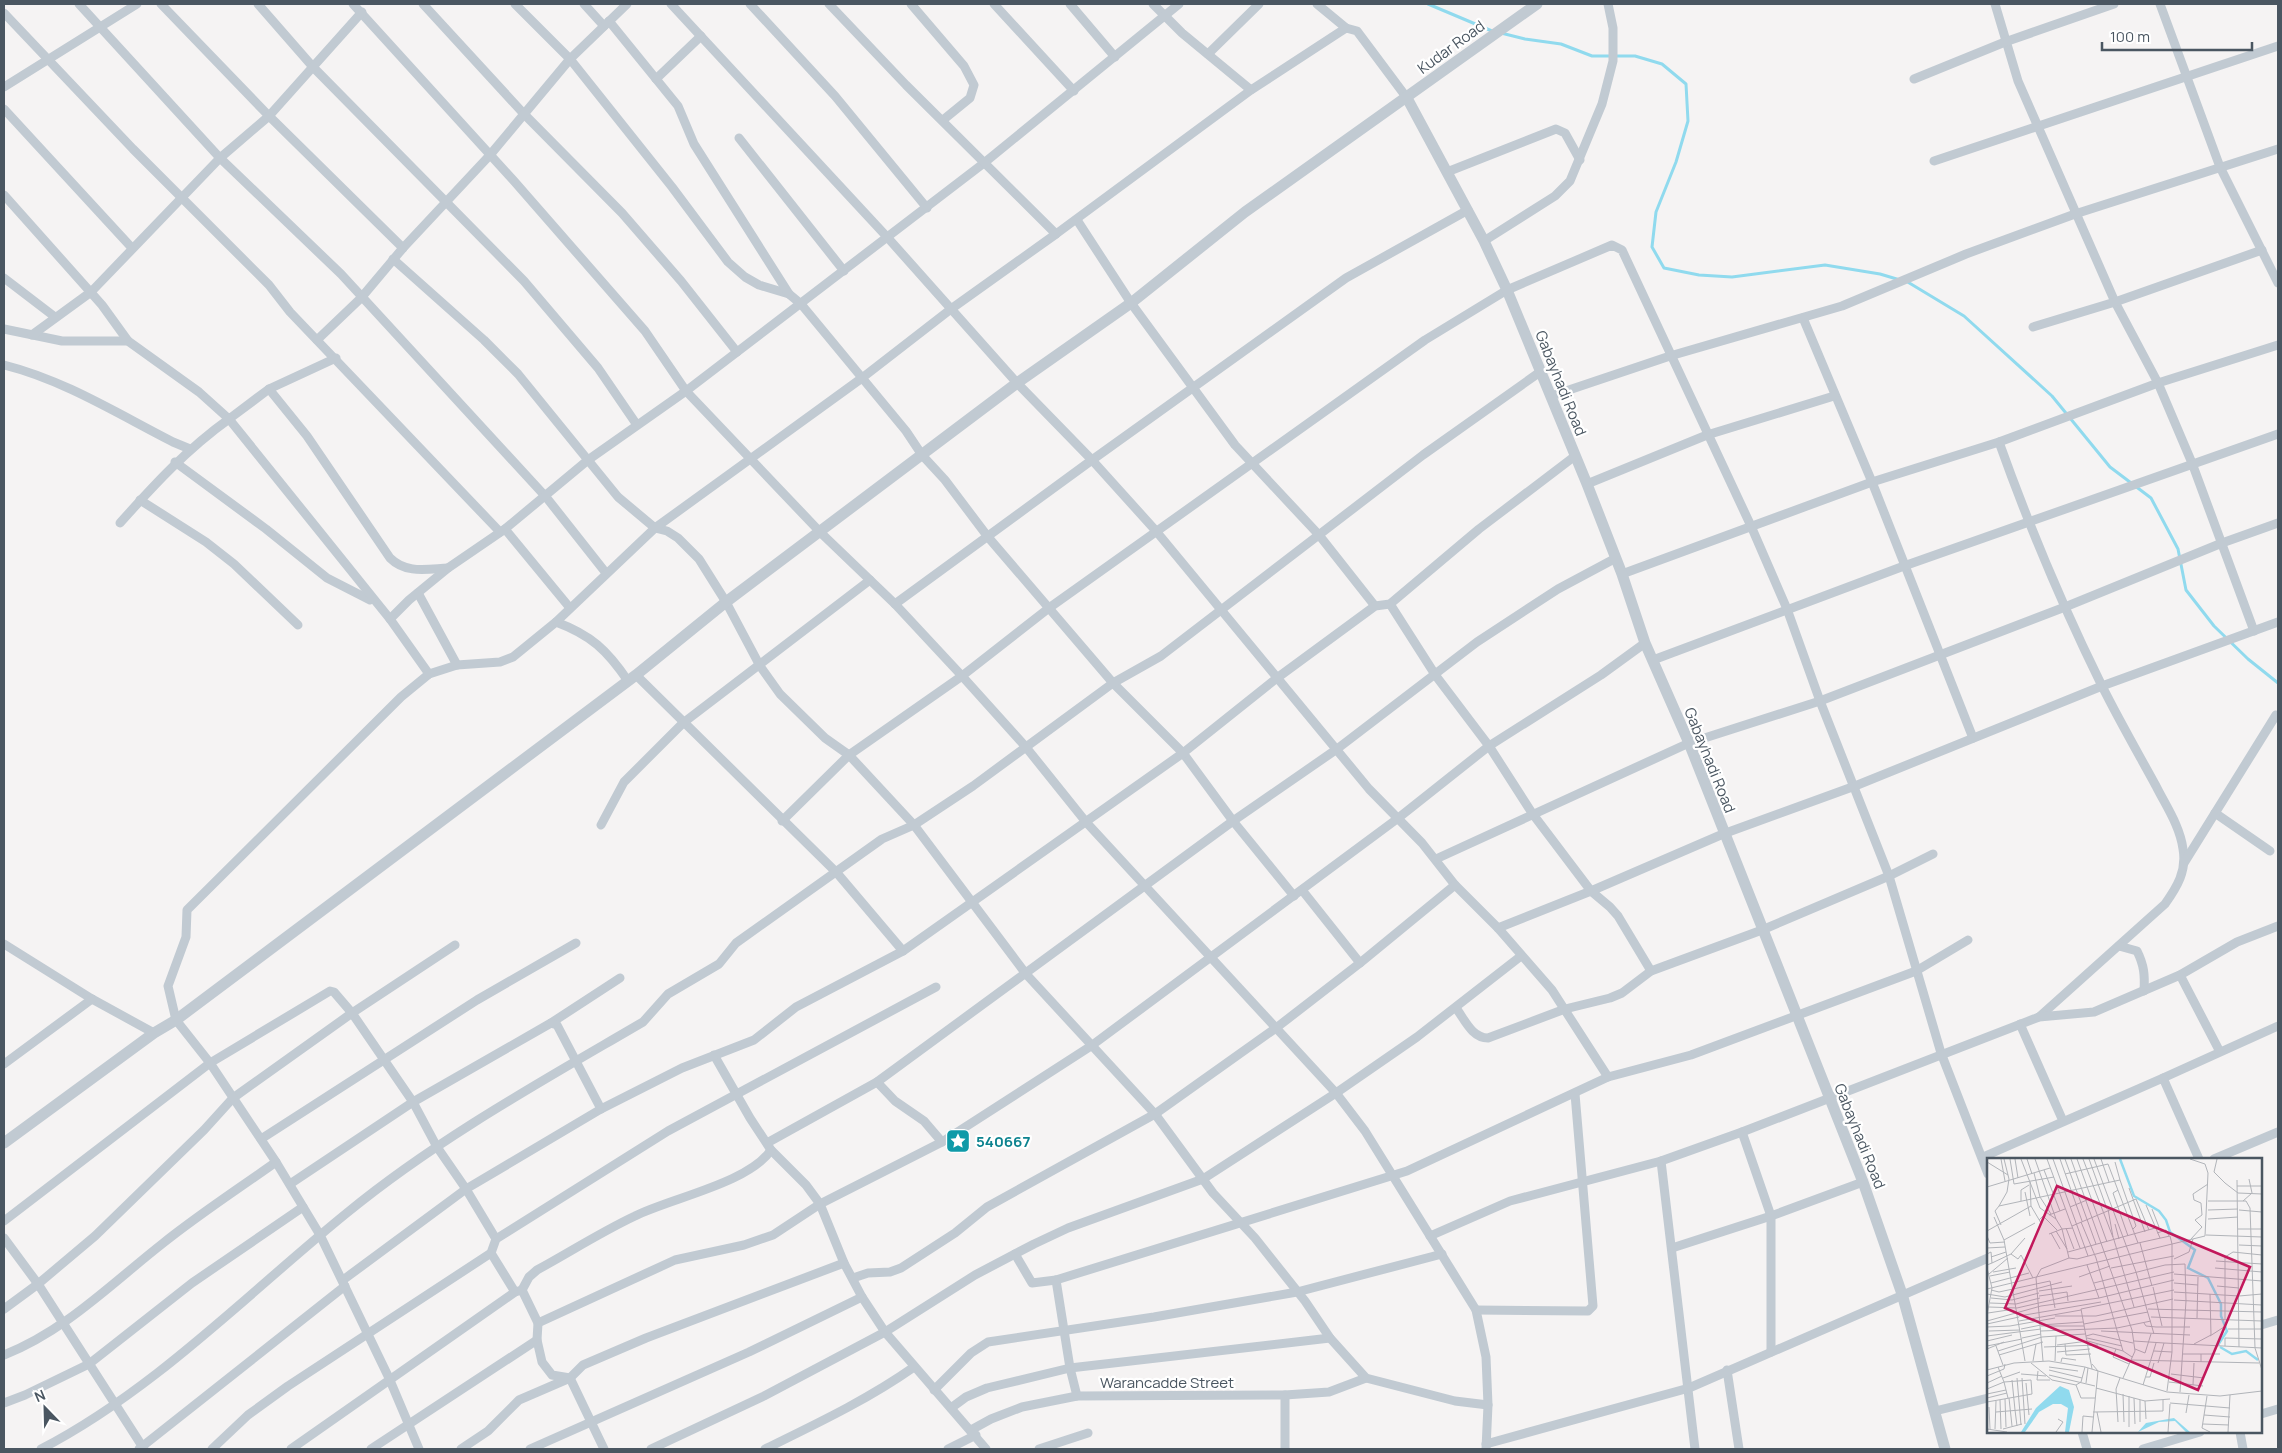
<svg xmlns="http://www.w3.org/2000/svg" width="2282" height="1453" viewBox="0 0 2282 1453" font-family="Manrope,sans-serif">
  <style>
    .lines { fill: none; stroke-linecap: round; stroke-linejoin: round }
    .stream { stroke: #90daee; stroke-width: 3 }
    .minor { stroke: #c1cad2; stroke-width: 9 }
    .tertiary { stroke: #c1cad2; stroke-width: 11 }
    .labels { text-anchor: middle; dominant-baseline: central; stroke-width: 4.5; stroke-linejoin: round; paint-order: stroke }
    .street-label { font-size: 15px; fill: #4a5661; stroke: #fff }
    .culture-label { font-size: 15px; font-weight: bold; fill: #0d838f; stroke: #fff; text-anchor: start }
    .inset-river { fill: none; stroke: #90daee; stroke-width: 2.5 }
    .inset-road { fill: none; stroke: #b1b4b9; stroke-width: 1 }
    .view { fill: #c2185b; fill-opacity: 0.15; stroke: #c2185b; stroke-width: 2.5 }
    .inset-edge { fill: none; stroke: #4a5661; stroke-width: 2.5 }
  </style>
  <rect width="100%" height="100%" fill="#f5f3f3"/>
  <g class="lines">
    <g class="stream">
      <path d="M1428,4l64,27"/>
      <path d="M1501,33l24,6 36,5 31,12h43l27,8 24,20 2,37 -12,41 -20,50 -4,35 12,21 35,7 33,2 93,-12 55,9 20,6"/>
      <path d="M1906,281l58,35 88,80 58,71 41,31 27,51 8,41 28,36 34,33 30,24"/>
    </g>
    <g class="minor">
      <path d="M79,4l141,154 121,116 205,223 60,76"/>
      <path d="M161,4l108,112 134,132"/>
      <path d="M258,4l55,63 211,214 74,87 39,57"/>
      <path d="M353,4l161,177 131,150 41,60 135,142 74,71 67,72 63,70 61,76 250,271 29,38 111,179 10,47 2,48 -2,44"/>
      <path d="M423,4l101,110 98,99 59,68 56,71"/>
      <path d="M515,4l55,55 102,128 56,75 17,15 14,8 30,9 12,10 105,127 16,24 23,25 43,57 125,146 70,70 50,68 61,75"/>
      <path d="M584,4l20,22"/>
      <path d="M671,4l217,234 129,145 75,77 64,71 213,258 53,54 33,42 43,43 54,62 56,87"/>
      <path d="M750,4l85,92 92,112"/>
      <path d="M911,4l53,62 10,19 -4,13 -27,22"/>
      <path d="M994,4l80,87"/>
      <path d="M1070,4l45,53"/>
      <path d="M1153,4l29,29 69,57"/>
      <path d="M1317,4l29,24"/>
      <path d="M1995,4l23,77 97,221 43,81 34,80 62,168"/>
      <path d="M2160,4l60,163 58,116"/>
      <path d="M4,13l129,136 136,136 21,27 210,220"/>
      <path d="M609,21l69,85 16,38 95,150"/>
      <path d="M1208,54l51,-50"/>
      <path d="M656,79l45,-43"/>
      <path d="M1914,79l91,-37 109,-38"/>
      <path d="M4,87l133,-83"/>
      <path d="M4,109l128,139"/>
      <path d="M739,138l105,133"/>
      <path d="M1934,161l344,-115"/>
      <path d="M1447,172l109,-43 9,4 15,27"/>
      <path d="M4,195l98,110 26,36"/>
      <path d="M1077,220l54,83 104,142 84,90 56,71"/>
      <path d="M1056,234l195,-144 95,-62 11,3 50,67"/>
      <path d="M1484,241l71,-45 15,-15 32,-77 11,-43v-33l-5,-24"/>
      <path d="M393,259l91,81 34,34 100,123 37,31 12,3 11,7 21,21 27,43 34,64 20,28 45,44 24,17 65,70 112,149 129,140 58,79 42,45 50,63 25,37 36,40 89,23 33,4"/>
      <path d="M4,278l51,39"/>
      <path d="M1803,318l69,164 101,256"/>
      <path d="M2033,327l82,-25 147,-52"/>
      <path d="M4,329l58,12h66l71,51 30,27 40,-30 67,-31"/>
      <path d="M32,335l59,-43 129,-134 49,-42 93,-104"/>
      <path d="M317,340l44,-42 42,-50 87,-93 80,-96 57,-55"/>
      <path d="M4,365c60,15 114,49 169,77l17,7"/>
      <path d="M269,389l38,47 83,122c16,16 37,11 58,10"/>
      <path d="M1551,396l119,-40 172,-50 124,-52 109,-40 203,-65"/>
      <path d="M1999,442c30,84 64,165 103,244 17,34 36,67 54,100 10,20 24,40 27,63 4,22 -6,38 -18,55l-126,113"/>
      <path d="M175,462l91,67 61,49 43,22"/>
      <path d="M1587,484l120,-49 127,-39"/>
      <path d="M140,500l66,42 28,22 64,61"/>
      <path d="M120,523c34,-38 67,-74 109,-104l161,200 39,55"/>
      <path d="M505,529l65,79"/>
      <path d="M1622,574l250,-92 127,-40 159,-59 120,-38"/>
      <path d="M418,593l39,72"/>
      <path d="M895,604l197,-144 254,-182 122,-68"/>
      <path d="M1390,604l46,72 53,70 43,67 59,78 19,16 8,9 33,55"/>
      <path d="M390,619l19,-19 39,-32 57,-39 83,-69 98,-69 298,-228 195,-159"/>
      <path d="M556,622c35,13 51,28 72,59"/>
      <path d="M1653,660l251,-94 374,-132"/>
      <path d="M636,675l201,198 66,78"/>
      <path d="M2215,813l55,38"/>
      <path d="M782,821l67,-66 113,-79 87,-68 376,-268 82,-50 105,-45 10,5 129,276 36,83 33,92 69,175 52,177 47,121"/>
      <path d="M601,825l23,-43 59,-59 187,-143"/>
      <path d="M1436,859l253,-116 131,-42 245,-94 157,-64 56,-20"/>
      <path d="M2184,863l92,-148"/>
      <path d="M1302,890l58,73"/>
      <path d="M1498,928l93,-37 132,-57 132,-48 247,-100 176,-64"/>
      <path d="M4,944l88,55 62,34"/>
      <path d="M2119,946l18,5c7,14 8,24 7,40"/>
      <path d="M2180,975l39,75"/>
      <path d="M1456,1008c9,12 16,30 32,30l77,-29 45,-11 12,-5 29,-22 111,-41 127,-54 44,-22"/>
      <path d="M551,1023l69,-45"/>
      <path d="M2020,1024l43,97"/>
      <path d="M714,1055l36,63 21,32 35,35 14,19 24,59 18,34 23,35 101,117"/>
      <path d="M4,1064l88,-65"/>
      <path d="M2163,1078l115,-52"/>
      <path d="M877,1082l18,19 29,20 18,21"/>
      <path d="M261,1139l216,-139 99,-57"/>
      <path d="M767,1143l110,-61 356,-261 104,-72 140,-107 81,-53 58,-31"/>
      <path d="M1983,1157l180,-79 36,81"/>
      <path d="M2214,1159l64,-27"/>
      <path d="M1661,1161l34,288"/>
      <path d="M290,1184l123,-82 138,-79 6,2 44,84"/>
      <path d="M4,1221l206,-158 120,-72 4,1 18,21 61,89 24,45 29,42 30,50"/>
      <path d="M1430,1236l80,-35 151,-40 81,-29"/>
      <path d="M4,1238l34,46 106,165"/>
      <path d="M1672,1248l99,-32 92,-34"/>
      <path d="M491,1253l24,39"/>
      <path d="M1015,1254l17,29 24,-3 351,-109 201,-94 83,-22 225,-84 52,-31"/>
      <path d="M853,1278l15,-5 22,-1 11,-4 54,-35 32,-26 168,-93 121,-86 84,-65 95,-78"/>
      <path d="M343,1280l123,-91 135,-80 81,-41 72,-28 42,-33 107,-56 280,-198 94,-75 98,-72 15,-2 89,-75 96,-73"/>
      <path d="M1056,1280l14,88 7,28"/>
      <path d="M4,1309l34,-25 57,-48 109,-106 29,-32 119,-85 103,-68"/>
      <path d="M1476,1310l112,1 5,-5 -18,-212"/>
      <path d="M538,1323l137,-63 69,-15 29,-10 47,-31 122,-62 149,-96 306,-227 92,-73 112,-71 44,-32"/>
      <path d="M2261,1325l17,-5"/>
      <path d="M1771,1352v-136l-29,-84 297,-115 55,-5 86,-37 57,-33 41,-16"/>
      <path d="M4,1355c61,-24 107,-71 158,-111 36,-29 76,-55 114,-82"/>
      <path d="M1727,1370l12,79"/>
      <path d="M934,1390l37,-37 17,-11 166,-25 143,-25 145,-38"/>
      <path d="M1285,1395v54"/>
      <path d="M4,1403l21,-8 64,-31 103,-81 111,-76"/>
      <path d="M951,1408l15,-11 21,-9 83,-20 260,-30"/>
      <path d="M1935,1411l53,-13"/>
      <path d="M2261,1414l17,-5"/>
      <path d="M971,1430l20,-11 31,-12 55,-11 208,-1 44,-3 37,-14"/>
      <path d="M2082,1432l5,17"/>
      <path d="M2240,1432l3,17"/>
      <path d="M1486,1444l203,-56 299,-130"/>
      <path d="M41,1449c114,-59 208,-157 307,-237 89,-73 196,-132 295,-190l25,-28 51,-30 17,-21 146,-104 32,-14 59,-39 140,-103 48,-27 262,-201 117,-83"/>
      <path d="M139,1449l206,-163"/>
      <path d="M212,1449l36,-34 40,-29 203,-133 5,-14 172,-108 268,-144"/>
      <path d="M291,1449l224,-157 7,-2"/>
      <path d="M371,1449l166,-109"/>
      <path d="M419,1449l-30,-71 -69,-143 -44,-73 -66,-99 -34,-43 -8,-34 18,-49 1,-27 214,-213 28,-23 28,-9 43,-3 13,-5 43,-35 99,-94 207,-150 89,-69 105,-75 -150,-149 -77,-81"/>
      <path d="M461,1449l27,-18 31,-31 51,-22 13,-13 63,-27 198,-75"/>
      <path d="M530,1449l219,-97 113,-55"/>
      <path d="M604,1449l-34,-71 -18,-3 -10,-13 -5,-22 1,-17 -16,-33 7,-13 8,-7c33,-18 64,-38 98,-54 36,-18 114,-33 136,-66"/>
      <path d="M651,1449l113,-53 121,-64 90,-57 59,-31 34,-16 135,-49 133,-86 81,-56 104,-81"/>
      <path d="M765,1449c51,-25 102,-49 149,-82"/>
      <path d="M948,1449l28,-14"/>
      <path d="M1039,1449l49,-16"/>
      <path d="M2143,1449l57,-17"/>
    </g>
    <g class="tertiary">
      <path d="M1407,98l77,143 23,49 80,194 35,90 23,69 44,100 174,439 39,112 43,155"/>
      <path d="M4,1143l150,-110 22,-13 460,-345 90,-73 291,-219 114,-80 114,-91 292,-208"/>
    </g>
  </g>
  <defs>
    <symbol id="sight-square" viewBox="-11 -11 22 22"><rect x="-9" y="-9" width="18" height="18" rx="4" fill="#0f9aa8" stroke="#fff"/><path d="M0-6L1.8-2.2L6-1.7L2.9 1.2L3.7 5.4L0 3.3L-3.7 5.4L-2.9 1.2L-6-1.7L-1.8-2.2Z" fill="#fff"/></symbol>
  </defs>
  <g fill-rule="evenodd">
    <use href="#sight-square" x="944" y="1127" width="28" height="28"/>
  </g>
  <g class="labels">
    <g class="street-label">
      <text transform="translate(1451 47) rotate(-36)">Kudar Road</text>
      <text transform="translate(1561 383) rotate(68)">Gabayhadi Road</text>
      <text transform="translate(1710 760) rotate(68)">Gabayhadi Road</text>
      <text transform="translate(1860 1136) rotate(68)">Gabayhadi Road</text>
      <text x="1167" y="1382">Warancadde Street</text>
    </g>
    <g class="culture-label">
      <text x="976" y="1141">540667</text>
    </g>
  </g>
  <g transform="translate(1987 1158)">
    <rect width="275" height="275" fill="#f5f3f3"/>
    <path d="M73,228l9,4 5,17 -5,25h-4l3,-24 -7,-4h-8l-14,8 -14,20h-4l15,-24zM187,260l16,14h-4l-11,-11 -16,1 -21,10 8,-9z" fill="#90daee"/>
    <path class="inset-river" d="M133,1l14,37 25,15 7,9 4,12 25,18 -7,18 20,10 13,26v12l6,15 -9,14M233,189l12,7 14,-3 12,9"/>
    <path class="inset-road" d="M14,1l4,22M17,1l5,20 -2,13 -8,14 121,-26 16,46 -3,3M23,1l4,25 40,-7M28,1l3,19M34,1l19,49 16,11 6,10 11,-1M40,1l5,15M48,1l21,60M60,1l33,89M66,1l35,97M73,1l22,62M78,1l31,85M84,1l61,171 3,21 -12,27M90,1l30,83M96,1l31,81 20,67M102,1l18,50M107,1l42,113 18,62M114,1l8,23M230,1l-3,13 11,11 13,10 24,1M0,4l21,13M128,4l5,18M57,12l16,41M47,15l6,24 11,17M250,22l2,167M43,24l1,24 10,17M250,28h25M0,29l63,-19M142,30l16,44M131,32l-5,3 15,43M38,34l5,24M34,43v-11l8,-5M221,43h38l4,7 5,140 7,22M256,43l9,-8 -3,-14M159,47l14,33M12,48l-4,5 6,14M83,49l17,-7M121,51l5,28M221,52l30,-1M252,52l23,2M62,57l16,-6M7,59l10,23 21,121M221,61l30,-2M52,62l4,-4 14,14M94,64l15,36 27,93 9,6M128,66l4,15M85,68l64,-27 13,31M79,70l8,21M251,71h24M0,73l44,-25M69,73l11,18M64,75l9,16M170,75l9,-3 3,6M62,76l13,-5 7,29M219,77l56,2M0,78l3,7 15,-1M204,81l11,-12 -7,-7 7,-5 -1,-12 -7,-3 -1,-6 15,-10M17,82l31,-17M151,85l32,-7 2,8v108l-5,39M153,85l12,43M252,87l23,1M0,90l18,-1M81,94l91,-25 -7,-18M0,96l4,-2 1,11 -5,2M24,96l7,5 3,-4 12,23M4,99l15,-5M187,101l15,-7 4,-13M229,103l46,3M5,105l19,-9 14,-16M100,107l12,33M0,110l5,20 -5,27M124,110l63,-12M228,110l47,4M6,114l23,-4M2,116l19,-16M187,116l88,7M3,118l20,-4M92,119l31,-11M4,125l38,-10M107,125l71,-18 20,-1 1,37 -6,91M187,125l24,2M230,128l22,2M166,129l9,39M0,131l218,-53 3,-63 -3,-9 -15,-5M4,132l8,2 51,-11 5,27M52,133l33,-5M187,134l65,4 23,-2M0,136l18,3 57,-15M52,138l28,-4 1,9M4,140l21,2 27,-7M187,142l88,5M3,145l26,1 24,-6M54,148l58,-8 75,-18M2,149l28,1 157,-36M94,151l93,-19M94,151l11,60M161,151l114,3M1,155l20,-3M32,158l82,-14M68,158h41l77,-17M164,159l111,4M210,160l1,-41M238,161v-62l8,-5 29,3M0,163l54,-15M32,163l62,-11M157,165l2,3 10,1h34M0,166l32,-7M97,166l64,-12M54,167l42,-3M54,168h43M0,169l23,-1 45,-8M34,171l20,-4M241,171h34M2,173l31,-1M54,173l76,-3 34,-7M114,173l89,4M0,178l54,-7M99,178l7,-2 40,9M223,178l14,-9M35,180l19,-4M100,180l35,8M0,183l25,-6M101,183l35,10M147,183l30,2M78,186l1,11 25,-1M207,186l17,-9 -1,-41M70,187l31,-4M0,188l35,-7M9,188l7,19M238,188v-8l37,1M57,189l54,-2M0,191l17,-7M129,191l-3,8 16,7M148,191l10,4 6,-19M11,193l44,-14 43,-3M167,193l18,1M70,194l33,-3M196,196h18v8M214,196h19M12,197l44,-13M144,202l128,3M46,203l3,-17M56,203l-7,-83 5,-9 28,-11 8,1 61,-16 -30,-79 -43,10M68,203l1,-25M74,204l1,-4 14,2M44,205l21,17 24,5M171,205l6,-20 98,5M62,209l29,4M0,212l27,-7 35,-2 36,6 82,25 53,4 42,-5M62,212l33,8M51,213l-1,9h13M34,216l25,2M184,216l33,4M62,217l46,11M0,218l17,-7 1,-5M159,219h4l4,-14M16,220l17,-6M30,220l4,47M35,220l3,46M25,222l3,30M182,224l34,4M0,225l15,-7M39,225l3,32M99,225l2,-15M89,227l5,13h14M89,227l5,-3 4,-15M156,227l13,-42M206,227l1,-22M109,230l49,13 25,-2M0,231l17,-7 4,16M0,236l19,-4M136,236l1,28M142,238v31M220,238l-5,32 8,4M0,240l20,-5M22,240l3,28M147,240l1,26M18,241l1,28M13,242l1,29M153,242v22M158,243l1,18M0,244l45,-8 -1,-14 -27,2 -6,-15M183,245l60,5M2,249l1,22M28,252l2,16M9,254l36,-3M106,254l70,-1v-11M110,254l4,20M199,255l3,-18M217,257l26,2M131,264l-2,-33 4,-11M216,266l26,1M0,271l20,3M8,271l1,-28M16,271l19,-5M69,274l7,-10 -5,-3M95,274l1,-16 10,1M105,274l6,-61 -6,-7M181,274l2,-28M241,274l2,-37"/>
    <path class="view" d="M70,28l193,81 -52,123 -193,-82z"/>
    <rect width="275" height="275" class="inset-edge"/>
  </g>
  <rect width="2282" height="1453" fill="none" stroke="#4a5661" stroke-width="10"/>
  <g transform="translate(45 1408) rotate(337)" stroke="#ffffff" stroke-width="4" paint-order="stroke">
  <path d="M0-4L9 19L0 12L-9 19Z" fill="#4a5661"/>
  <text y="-8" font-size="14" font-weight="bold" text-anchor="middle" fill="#4a5661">N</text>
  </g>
  <path d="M2102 42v8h150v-8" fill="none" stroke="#4a5661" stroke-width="2.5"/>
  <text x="2110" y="42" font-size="15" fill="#4a5661" stroke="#ffffff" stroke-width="4" paint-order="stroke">100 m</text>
</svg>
